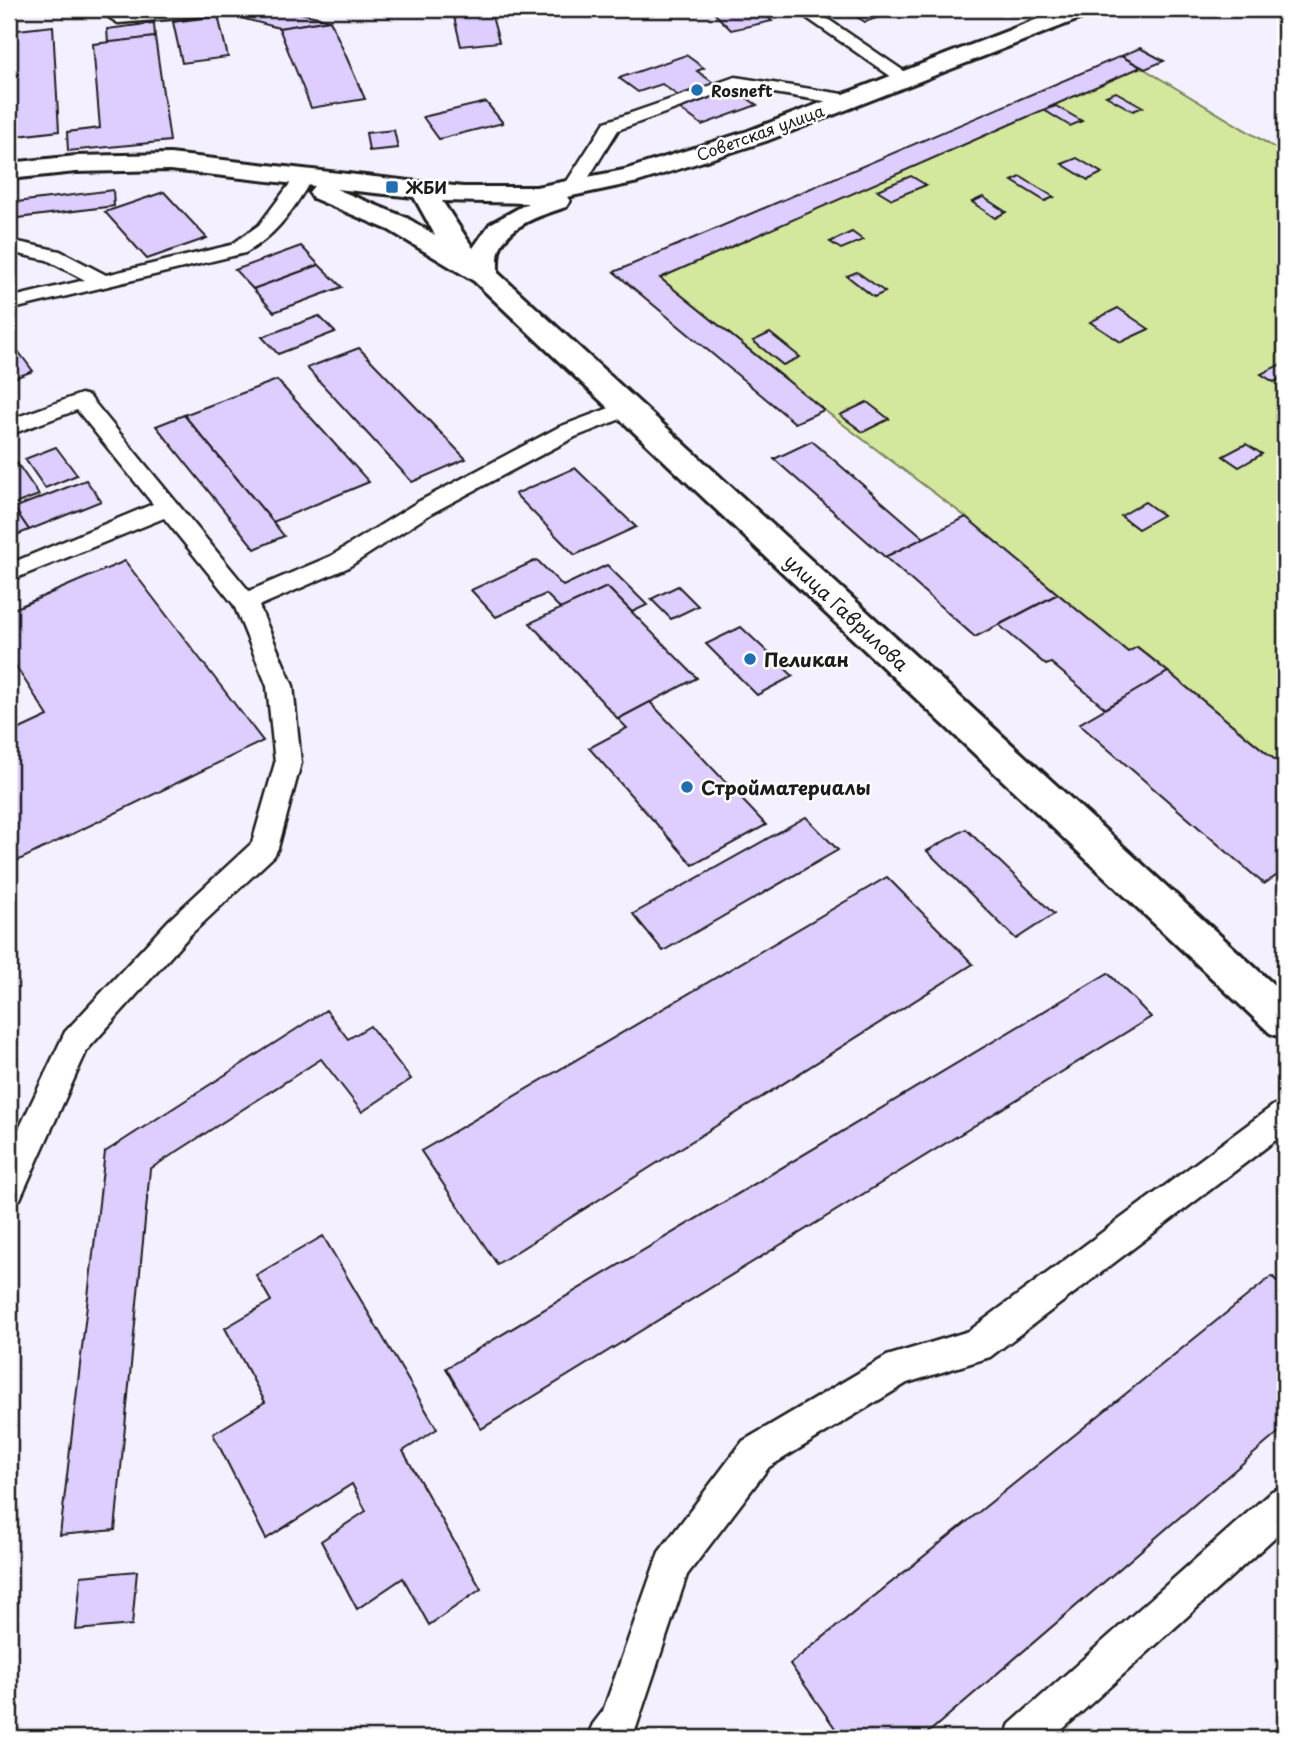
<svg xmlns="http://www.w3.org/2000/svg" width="1294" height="1747" viewBox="0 0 1294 1747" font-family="'Playpen Sans',sans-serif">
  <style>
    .green { fill: #d3e89d; stroke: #78825c; stroke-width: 2 }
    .building { fill: #decdff; stroke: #1c1c1c; stroke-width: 2 }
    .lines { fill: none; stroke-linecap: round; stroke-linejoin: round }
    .lane-casing { stroke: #1c1c1c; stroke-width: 5 }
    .secondary-casing { stroke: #1c1c1c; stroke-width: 6 }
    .lane { fill: #fff; fill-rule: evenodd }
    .secondary { fill: #fff; fill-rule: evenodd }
    .poi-dot { fill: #1f6fb2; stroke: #fff; stroke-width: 2.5 }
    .labels { text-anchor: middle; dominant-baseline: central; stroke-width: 5; stroke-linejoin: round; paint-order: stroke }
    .far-poi-label { font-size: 16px; font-weight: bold; fill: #1c1c1c; stroke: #fff; text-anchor: start }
    .far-street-label { font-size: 16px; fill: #1c1c1c; stroke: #fff }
    .street-label { font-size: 19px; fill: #1c1c1c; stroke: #fff }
    .poi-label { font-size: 19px; font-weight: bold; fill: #1c1c1c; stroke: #fff; text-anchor: start }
  </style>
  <rect width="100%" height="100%" fill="#f5f0ff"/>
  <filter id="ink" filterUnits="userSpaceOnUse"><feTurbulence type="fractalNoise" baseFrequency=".0143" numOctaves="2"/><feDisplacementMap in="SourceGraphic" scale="14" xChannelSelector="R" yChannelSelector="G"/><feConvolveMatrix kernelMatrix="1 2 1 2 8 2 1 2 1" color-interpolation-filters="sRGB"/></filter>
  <g filter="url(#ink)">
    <path class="green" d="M1141,67l144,87v614l-147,-121 -10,5 -162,-135 -142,-107 -164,-132z"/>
    <g class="building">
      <path d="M452,9h38l9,33 -38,4z"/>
      <path d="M710,9h49l13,12 -41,9z"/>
      <path d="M844,9h58l-37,13z"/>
      <path d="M292,11l38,9 -51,8 -38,-10z"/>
      <path d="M218,16l10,41 -46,6 -9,-41z"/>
      <path d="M330,20l35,79 -54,9 -32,-80z"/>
      <path d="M154,23l1,14 -47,6 -1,-14z"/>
      <path d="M53,26l6,105 -50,6v-106z"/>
      <path d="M155,37l15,104 -102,10 -1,-19 33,-4 -7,-84z"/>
      <path d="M1140,48l24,13 -19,8 -24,-13z"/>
      <path d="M686,55l18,13 -7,3 29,21 8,-3 23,16 -55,20 -23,-17 10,-4 -27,-20 -24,8 -19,-14z"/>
      <path d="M1121,56l20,11 -481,211 164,132 -29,13 -181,-151z"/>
      <path d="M1116,92l27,15 -10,4 -27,-15z"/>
      <path d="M486,102l17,21 -64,16 -16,-22z"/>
      <path d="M1056,106l26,15 -12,5 -26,-16z"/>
      <path d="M394,130l4,18 -29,3 -3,-18z"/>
      <path d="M1077,158l25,15 -14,7 -26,-16z"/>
      <path d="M911,176l15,9 -34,14 -15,-9z"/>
      <path d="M1021,177l33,20 -9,4 -33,-20z"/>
      <path d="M113,190l1,16 -105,13v-16z"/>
      <path d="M164,192l43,46 -60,21 -42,-47z"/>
      <path d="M983,197l23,15 -11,6 -23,-16z"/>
      <path d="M852,232l11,8 -22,9 -11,-7z"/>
      <path d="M301,246l18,19 -66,24 -18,-19z"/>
      <path d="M319,265l23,22 -68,25 -21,-23z"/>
      <path d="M857,272l28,20 -11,5 -27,-21z"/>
      <path d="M1118,308l31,21 -28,13 -31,-20z"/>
      <path d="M319,316l16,16 -57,22 -16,-17z"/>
      <path d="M770,333l30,24 -17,8 -30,-24z"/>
      <path d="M9,339l24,32 -24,9z"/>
      <path d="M359,348l107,111 -54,23 -105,-114z"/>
      <path d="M1285,362v14l-11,6 -13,-8z"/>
      <path d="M277,380l92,102 -96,40 -89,-107z"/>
      <path d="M867,402l22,17 -26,13 -23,-17z"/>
      <path d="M184,415l89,107 11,14 -29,13 -99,-123z"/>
      <path d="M812,441l112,97 -39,19 -111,-98z"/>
      <path d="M1246,444l16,10 -23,13 -16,-11z"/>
      <path d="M56,447l21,28 -32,13 -20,-29z"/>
      <path d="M17,463l22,32 -30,11v-40z"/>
      <path d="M575,468l61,59 -61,28 -60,-61z"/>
      <path d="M86,480l15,21 -72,29 -15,-22z"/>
      <path d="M1145,502l18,13 -25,14 -17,-13z"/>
      <path d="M14,508l15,22 -20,8v-28z"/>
      <path d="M966,517l92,77 -83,43 -90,-80z"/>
      <path d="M537,560l26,26 44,-21 40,40 -15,7 -25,-25 -46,22 -15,-15 -50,23 -25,-27z"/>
      <path d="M125,561l138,180 -254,124v-131l39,-18 -39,-60v-45z"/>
      <path d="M678,586l20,20 -27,13 -20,-20z"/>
      <path d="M607,587l90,91 -79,41 -88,-96z"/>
      <path d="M1058,594l70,58 9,-5 31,25 -62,37 -55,-46 -5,2 -47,-40z"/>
      <path d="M741,627l52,49 -36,19 -51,-51z"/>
      <path d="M1168,672l117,96v102l-21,14 -185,-160z"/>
      <path d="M650,702l116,123 -73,40 -104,-117 38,-20 -9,-9z"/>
      <path d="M806,817l32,33 -175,101 -30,-37z"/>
      <path d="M966,829l88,85 -38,25 -89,-88z"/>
      <path d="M887,877l86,87 -476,300 -76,-113z"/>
      <path d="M1108,973l43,44 -670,412 -35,-61z"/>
      <path d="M326,1010l22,29 22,-13 41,53 -49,33 -41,-53 -171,110 -35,361 -55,5 45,-383z"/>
      <path d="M323,1236l114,193 -34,22 78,138 -52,36 -26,-47 -46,31 -36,-68 45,-30 -14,-27 -86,55 -53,-105 52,-32 -40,-74 46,-27 -15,-26z"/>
      <path d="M1272,1276l13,14v137l-363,311h-80l-52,-74z"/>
      <path d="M137,1571l-5,54 -56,5 5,-54z"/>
    </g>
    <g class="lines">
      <defs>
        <g id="lane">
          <path d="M171,9h68l-8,5 -113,9 -8,-5 8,-5z"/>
          <path d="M794,9h19l101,69 -9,5 -6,-1z"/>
          <path d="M735,77l114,18 9,5 -9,5 -113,-18 -118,43 -39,63h-14l-3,-4 43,-67z"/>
          <path d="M299,179l9,6c-17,28 -34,52 -63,68l-236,57v-12l76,-18 -38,-20 -38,-8v-12l51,11 46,24 125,-30 28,-20 33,-44z"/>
          <path d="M81,394l8,2 160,195 82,-35 85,-53 143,-76 69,-26 8,2 3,5 -3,5 -61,24 -143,76 -85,55 -88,38 34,80 8,77 -23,85 -4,8 -84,79 -103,115 -67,149 -11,5v-54l56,-118 105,-113 82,-76 23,-80 -8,-77 -33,-81 -70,-87 -155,63v-17l144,-60 -76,-94 -68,25v-15z"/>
          <path d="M1285,1101v32l-295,224 -83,26 -138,84 -82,108 -54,162 -46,1 6,-14 10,-13 56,-159 84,-111 144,-85 82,-25 305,-226z"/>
          <path d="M1285,1486v42l-232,210h-49l6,-14 262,-233z"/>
        </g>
        <path id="secondary" d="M1064,9h31l-3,5 -326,127 -128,41 -71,15 3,4 -4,6c-21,7 -54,16 -65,39 -4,8 -3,18 -3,27l787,722v44l-15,-6 -796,-752 -85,-51 -76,-32 -4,-6 5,-6 -144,-16 -94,2 -67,7v-16l67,-7 94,-2 293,33h73l88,-17 124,-39zM336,189l78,8 21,38 -28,-17zM442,201l86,2 -38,21 -17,24z"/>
      </defs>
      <use href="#lane" class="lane-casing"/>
      <use href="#secondary" class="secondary-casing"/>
      <use href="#lane" class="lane"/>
      <use href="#secondary" class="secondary"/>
    </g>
  </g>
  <g class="poi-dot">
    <circle cx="697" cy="90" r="7"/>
    <rect x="385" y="180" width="14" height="14" rx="3.5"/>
    <circle cx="750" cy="659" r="7"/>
    <circle cx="687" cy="787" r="7"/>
  </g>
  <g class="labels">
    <g class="far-poi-label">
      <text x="711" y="90">Rosneft</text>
      <text x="406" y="187">ЖБИ</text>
    </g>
    <g class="far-street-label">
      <text transform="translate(760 132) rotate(-20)">Советская улица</text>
    </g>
    <g class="street-label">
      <text transform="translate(847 612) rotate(43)">улица Гаврилова</text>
    </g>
    <g class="poi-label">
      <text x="764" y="659">Пеликан</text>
      <text x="701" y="787">Стройматериалы</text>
    </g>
  </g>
  <rect width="1294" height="1747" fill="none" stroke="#fff" stroke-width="35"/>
  <rect x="18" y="18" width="1259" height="1712" fill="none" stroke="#1c1c1c" stroke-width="2.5" filter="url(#ink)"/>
</svg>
